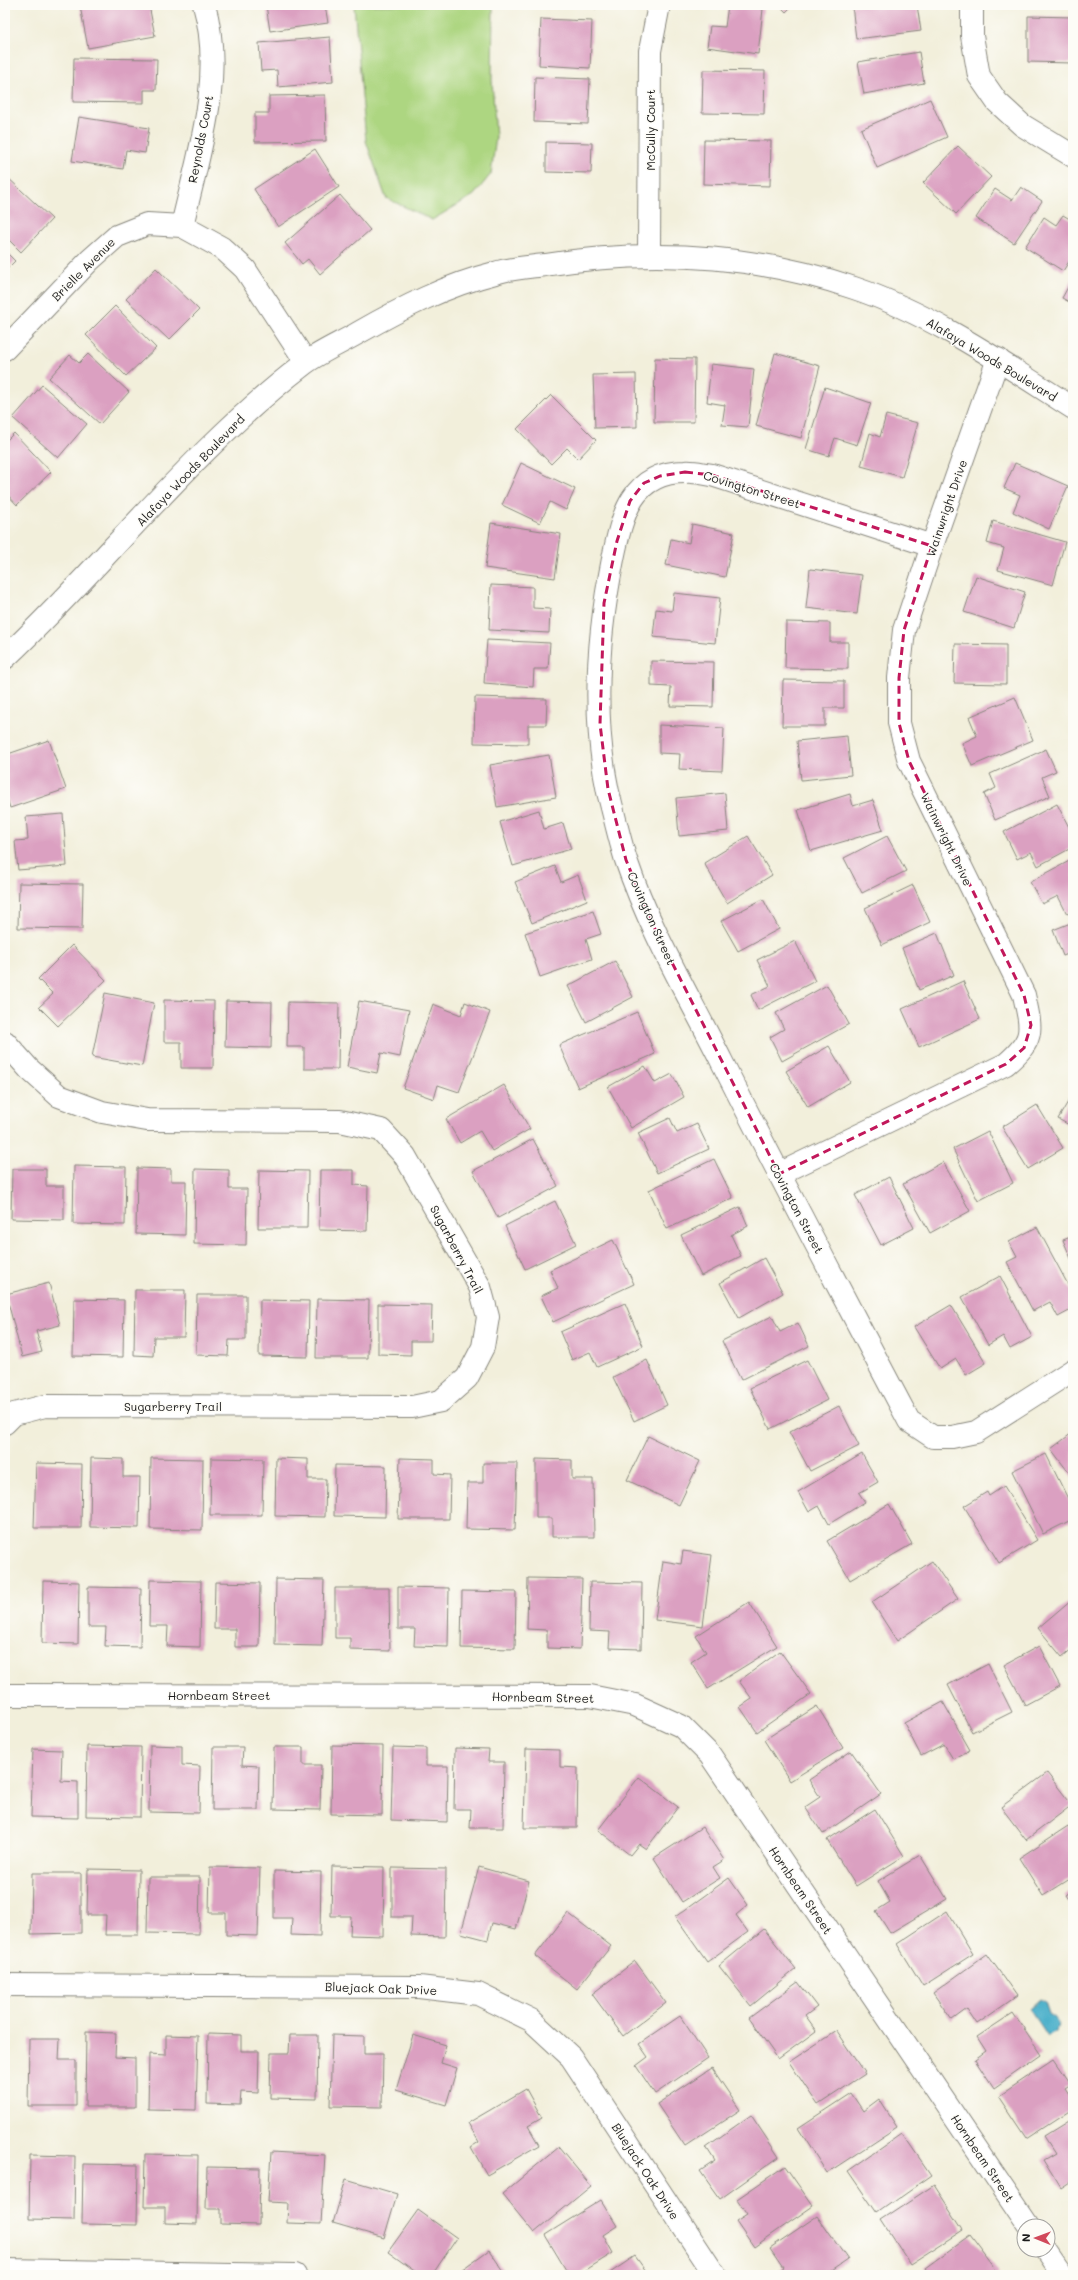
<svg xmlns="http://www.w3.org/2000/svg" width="1078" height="2280" viewBox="0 0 1078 2280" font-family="Mali,sans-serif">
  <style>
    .green { fill: #add681; stroke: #64794e }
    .water { fill: #4bb0ca; stroke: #346673 }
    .building { fill: #dba0c1 }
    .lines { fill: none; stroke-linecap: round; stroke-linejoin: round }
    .minor-casing { stroke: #87867c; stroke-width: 24 }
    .tertiary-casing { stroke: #87867c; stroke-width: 24 }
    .minor { stroke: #fff; stroke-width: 22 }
    .tertiary { stroke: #fff; stroke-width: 22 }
    .marked { fill: none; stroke: #c2185b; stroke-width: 3; stroke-dasharray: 8 5; stroke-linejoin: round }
    .labels { text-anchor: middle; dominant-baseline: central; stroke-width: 3; stroke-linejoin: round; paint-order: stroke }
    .street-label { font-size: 12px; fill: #1c1c1c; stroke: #fdfcf7 }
  </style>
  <rect width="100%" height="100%" fill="#fdfcf7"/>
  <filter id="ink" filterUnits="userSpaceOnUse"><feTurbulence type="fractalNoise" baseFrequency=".025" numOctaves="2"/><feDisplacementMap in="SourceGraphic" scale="8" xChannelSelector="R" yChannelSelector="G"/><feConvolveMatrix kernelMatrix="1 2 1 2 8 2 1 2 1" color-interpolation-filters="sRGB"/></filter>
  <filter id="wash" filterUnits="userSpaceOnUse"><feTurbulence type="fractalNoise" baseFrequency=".012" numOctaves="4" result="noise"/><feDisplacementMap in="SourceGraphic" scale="16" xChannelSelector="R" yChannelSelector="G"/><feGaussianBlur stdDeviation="0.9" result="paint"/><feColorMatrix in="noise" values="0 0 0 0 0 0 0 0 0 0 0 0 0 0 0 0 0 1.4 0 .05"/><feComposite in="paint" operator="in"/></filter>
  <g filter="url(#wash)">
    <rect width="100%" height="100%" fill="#f2efdb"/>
    <path class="green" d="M354,5h139l-1,75 4,57 -5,37 -17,21 -42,25 -46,-22 -20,-57z"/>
    <path class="water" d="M1040,1999l5,3 4,12 6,4 3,7 -2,6 -9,5 -18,-27z"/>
    <g id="blocks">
      <g class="building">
        <path d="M149,5l6,31 -67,12 -8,-42z"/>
        <path d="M266,5h59l3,18 -58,8z"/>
        <path d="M583,5h14l-1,4z"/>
        <path d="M728,5l35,4 -5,45 -51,-7 3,-21 15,1z"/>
        <path d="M779,5h14l-7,7z"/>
        <path d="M852,5h65l4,26 -65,8z"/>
        <path d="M1028,16l45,1v46l-45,-1z"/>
        <path d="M541,19l51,2 -2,47 -51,-3z"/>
        <path d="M330,37l3,45 -55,5 -1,-17 -16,1 -2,-28z"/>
        <path d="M919,52l5,31 -60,11 -6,-32z"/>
        <path d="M74,58l83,1 -1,31h-12v13l-71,-1z"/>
        <path d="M703,70l62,1 -1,43 -62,-1z"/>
        <path d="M535,77l55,2 -2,45 -54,-2z"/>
        <path d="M325,95l1,46 -71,1v-29h14v-17z"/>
        <path d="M930,99l17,38 -70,31 -16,-39z"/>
        <path d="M79,117l70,11 -4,25 -19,-3 -3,19 -51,-8z"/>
        <path d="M704,140l67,1 -1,45 -67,-2z"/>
        <path d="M546,142l46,1 -1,30 -45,-1z"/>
        <path d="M958,146l33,31 -35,37 -33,-31z"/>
        <path d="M315,149l24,38 -61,40 -24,-38z"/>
        <path d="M5,175l47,44 -31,33 -16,-16z"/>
        <path d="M1021,187l21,14 -28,42 -38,-25 19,-29 17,11z"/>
        <path d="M340,195l30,35 -50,44 -12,-15 -6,5 -17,-21z"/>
        <path d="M1063,215l10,6v34l-10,16 -38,-24 19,-30 12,8z"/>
        <path d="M5,251l10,10 -10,10z"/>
        <path d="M156,268l43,42 -30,30 -43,-41z"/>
        <path d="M1073,278v26l-11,-6z"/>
        <path d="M115,306l41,42 -30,28 -40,-41z"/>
        <path d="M775,353l45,13 -19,72 -45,-12z"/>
        <path d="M88,354l41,38 -29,32 -51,-46 21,-23 9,8z"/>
        <path d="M655,358l40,1 -1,63h-40z"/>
        <path d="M711,364l43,5 -6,58 -26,-2 3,-20 -18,-3z"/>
        <path d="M636,374l1,53 -42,1 -2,-53z"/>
        <path d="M42,385l45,39 -29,34 -45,-40z"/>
        <path d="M825,387l46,16 -14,42 -22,-7 -6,18 -23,-7z"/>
        <path d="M551,395l45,45 -18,19 -11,-11 -16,16 -34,-35z"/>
        <path d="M886,415l32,8 -16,54 -41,-11 9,-33 10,4z"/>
        <path d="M14,433l37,39 -34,33 -12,-13v-50z"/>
        <path d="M521,463l54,26 -9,21 -16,-8 -10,21 -38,-18z"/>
        <path d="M1015,463l53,23 -19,43 -36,-17 7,-17 -16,-7z"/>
        <path d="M993,521l72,21 -12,43 -55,-15 6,-22 -17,-5z"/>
        <path d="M491,523l70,11 -6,44 -70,-10z"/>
        <path d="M692,524l42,9 -9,44 -59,-12 5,-26 18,4z"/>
        <path d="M810,569l52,6 -5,39 -51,-6z"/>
        <path d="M976,576l49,16 -11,36 -50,-16z"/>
        <path d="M491,585l42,2v21l17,1 -1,24 -60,-3z"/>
        <path d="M674,593l46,5 -5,45 -62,-6 3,-28 16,2z"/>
        <path d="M786,622l44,1v19h18v27l-63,-1z"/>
        <path d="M487,640l63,3 -2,26h-14l-1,18 -49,-4z"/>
        <path d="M955,644l51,1v39l-52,-1z"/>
        <path d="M651,661l63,1 -1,45 -43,-1 1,-19 -20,-1z"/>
        <path d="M783,680l61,1v27h-19v18h-43z"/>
        <path d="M475,697l72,2 -1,26h-18v19l-54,-1z"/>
        <path d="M1015,697l18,43 -61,26 -10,-23 15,-7 -8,-19z"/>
        <path d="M659,725l65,3 -2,43 -43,-2 1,-15 -21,-1z"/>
        <path d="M847,736l4,39 -50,5 -4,-39z"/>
        <path d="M49,740l17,49 -56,19 -5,-16v-37z"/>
        <path d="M1046,749l10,22 -14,6 8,19 -55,24 -11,-26 12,-6 -6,-14z"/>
        <path d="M549,755l7,42 -59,10 -7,-42z"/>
        <path d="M725,793l3,38 -49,5 -3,-38z"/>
        <path d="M850,794l3,12 20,-6 10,30 -72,21 -13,-41z"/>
        <path d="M1057,804l16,31v12l-35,19 -7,-14 -14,7 -13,-27z"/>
        <path d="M539,810l5,19 19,-6 8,26 -58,17 -13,-44z"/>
        <path d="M63,814l4,52 -49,4 -3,-29 13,-1 -2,-23z"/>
        <path d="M748,836l24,39 -45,28 -23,-40z"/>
        <path d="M887,836l19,35 -44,22 -18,-35z"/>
        <path d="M1073,859v52l-6,3 -9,-18 -16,8 -12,-22z"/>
        <path d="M555,866l6,16 17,-7 9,25 -55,23 -17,-41z"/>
        <path d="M19,883l64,1 -1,45 -64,-1z"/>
        <path d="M913,885l17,37 -48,23 -17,-37z"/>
        <path d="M763,899l16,30 -41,22 -17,-30z"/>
        <path d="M593,911l8,23 -15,5 6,20 -52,18 -15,-44z"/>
        <path d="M1073,922v30l-10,4 -10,-26z"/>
        <path d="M937,933l17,42 -35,15 -17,-42z"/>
        <path d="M795,941l20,40 -57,29 -7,-15 19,-9 -13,-26z"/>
        <path d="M72,945l34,35 -48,46 -19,-19 14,-13 -15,-15z"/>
        <path d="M615,961l18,36 -47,25 -18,-36z"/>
        <path d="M963,981l17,38 -61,28 -17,-38z"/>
        <path d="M827,985l22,39 -67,37 -12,-24 14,-8 -8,-16z"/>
        <path d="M105,993l49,10 -12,63 -50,-9z"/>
        <path d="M164,1000l50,1 -1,67h-32v-26h-17z"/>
        <path d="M226,1001l46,1 -1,46 -46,-1z"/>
        <path d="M359,1001l50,9 -9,47 -19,-4 -4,20 -30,-6z"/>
        <path d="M288,1002l51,1 -1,66h-34v-22h-17z"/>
        <path d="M465,1002l25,10 -31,80 -21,-7 -4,14 -31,-11 30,-84 28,11z"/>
        <path d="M637,1012l18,42 -77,34 -19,-43z"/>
        <path d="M829,1046l21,36 -42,25 -22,-36z"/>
        <path d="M645,1066l10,17 17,-9 12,23 -53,31 -23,-41z"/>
        <path d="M504,1085l26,44 -38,22 -12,-20 -20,12 -14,-24z"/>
        <path d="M1072,1095l1,1v31l-15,-8z"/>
        <path d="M1037,1105l26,43 -35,21 -26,-42z"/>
        <path d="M670,1118l7,15 20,-9 12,25 -52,24 -19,-40z"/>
        <path d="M988,1131l25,52 -35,18 -25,-52z"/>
        <path d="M533,1139l25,47 -60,32 -25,-47z"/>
        <path d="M714,1159l19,39 -66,31 -18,-39z"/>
        <path d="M943,1162l27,49 -40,22 -27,-49z"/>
        <path d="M74,1166l52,1 -1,58 -52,-1z"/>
        <path d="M137,1168l34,1v12h15l-1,54 -49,-1z"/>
        <path d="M12,1169h34v17h18v34l-53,-1z"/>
        <path d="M195,1169l34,1v19h18l-1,56 -52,-1z"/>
        <path d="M259,1170l49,1 -1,57h-49z"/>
        <path d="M320,1170h34v15l14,1 -1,45 -48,-1z"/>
        <path d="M889,1177l25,51 -33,17 -26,-50z"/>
        <path d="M555,1201l21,43 -51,25 -20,-43z"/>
        <path d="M740,1207l8,19 -17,9 10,21 -40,20 -20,-41z"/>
        <path d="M1037,1227l36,67v15l-15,8 -8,-15 -17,9 -26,-49 10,-5 -8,-15z"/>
        <path d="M1073,1236v27l-10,-23z"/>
        <path d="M613,1240l21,44 -81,38 -12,-26 17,-8 -8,-18z"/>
        <path d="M764,1258l19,35 -44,25 -19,-35z"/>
        <path d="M1000,1276l32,61 -22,12 -7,-13 -15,9 -26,-48z"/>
        <path d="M49,1283l11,42 -24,6 6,21 -20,5 -16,-63z"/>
        <path d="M135,1290h50l-1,47h-30l-1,19 -19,-1z"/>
        <path d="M197,1295h49v45h-17l-1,16 -32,-1z"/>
        <path d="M74,1299l50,1 -1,57 -50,-1z"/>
        <path d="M317,1299l52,1 -1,58h-52z"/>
        <path d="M260,1300l49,1 -1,56 -49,-1z"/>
        <path d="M625,1303l18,43 -46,21 -7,-15 -18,8 -12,-28z"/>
        <path d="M378,1304l54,1 -1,36h-20v14l-33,-1z"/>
        <path d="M951,1305l35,58 -20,12 -10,-16 -16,10 -26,-42z"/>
        <path d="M772,1316l8,16 18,-9 11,23 -68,34 -19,-39z"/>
        <path d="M647,1360l20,45 -33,16 -21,-44z"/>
        <path d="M807,1360l20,40 -57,29 -20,-41z"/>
        <path d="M839,1406l20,40 -49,25 -21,-39z"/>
        <path d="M1072,1433l1,1v44l-22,-29z"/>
        <path d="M648,1436l52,25 -21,44 -52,-25z"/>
        <path d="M862,1454l16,28 -19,11 6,9 -36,22 -10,-18 -10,6 -11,-20z"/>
        <path d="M1046,1454l27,55v10l-30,15 -31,-63z"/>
        <path d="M91,1458l32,1v18h17l-1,51 -49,-1z"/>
        <path d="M151,1458l52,1 -1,71 -52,-1z"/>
        <path d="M211,1458l52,1 -1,56h-52z"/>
        <path d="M276,1458l32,1v20h18l-1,38 -50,-1z"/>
        <path d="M400,1458l34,1v15l16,1 -1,44h-51z"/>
        <path d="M536,1459l36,1v19h21l1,58h-42v-19h-16z"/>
        <path d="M36,1463l46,1 -1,64h-47z"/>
        <path d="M483,1463h34l-2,67 -49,-1 1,-46h16z"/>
        <path d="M335,1465l51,1 -1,51 -51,-1z"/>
        <path d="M1004,1486l33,54 -38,23 -35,-57 23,-14 2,4z"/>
        <path d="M889,1504l23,40 -62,36 -23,-39z"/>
        <path d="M683,1551l29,4 -9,71 -48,-6 8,-59 18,3z"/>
        <path d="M932,1561l26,38 -61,42 -25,-39z"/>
        <path d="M528,1578l54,1 -2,70 -33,-1v-18l-20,-1z"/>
        <path d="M276,1579l48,1 -2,66 -47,-1z"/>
        <path d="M150,1580l51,1 -1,66 -33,-1 1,-20h-19z"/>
        <path d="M43,1581l36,1 -1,62 -36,-1z"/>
        <path d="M215,1582l45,1 -1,64h-24v-18h-21z"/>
        <path d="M590,1582l52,1 -1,66 -32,-1 1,-16 -21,-1z"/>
        <path d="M88,1587l53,1 -1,59 -35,-1 1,-19h-18z"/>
        <path d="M398,1587l51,1 -1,59 -34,-1 1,-17h-17z"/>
        <path d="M335,1588h54l1,63 -40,-1v-12h-15z"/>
        <path d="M462,1591l54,1 -1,57 -54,-1z"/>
        <path d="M1072,1599l1,49 -11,9 -24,-29z"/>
        <path d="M749,1602l28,44 -69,43 -17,-27 15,-10 -10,-16z"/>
        <path d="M1039,1646l21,40 -35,19 -21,-40z"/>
        <path d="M780,1651l31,43 -54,38 -17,-25 12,-8 -13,-18z"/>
        <path d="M988,1664l24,48 -40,20 -24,-47z"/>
        <path d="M943,1702l27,48 -17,9 -9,-15 -23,12 -17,-33z"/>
        <path d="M817,1706l26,42 -53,33 -26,-41z"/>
        <path d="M150,1745l32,1v19l18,1 -1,47 -50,-1z"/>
        <path d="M332,1745l51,1 -1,69 -51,-1z"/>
        <path d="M87,1746l54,1 -1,70 -54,-1z"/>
        <path d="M213,1747h30l-1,18 17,1 -1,44h-46z"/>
        <path d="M274,1747h29v18h18l-1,45 -47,-1z"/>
        <path d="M393,1747l33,1v18h22l-1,56 -56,-2z"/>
        <path d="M455,1748l34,1 -1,13h16l-1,66h-33l1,-19h-17z"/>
        <path d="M33,1749l29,1 -1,31 17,1v36l-47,-1z"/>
        <path d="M526,1749l34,1v17l18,1 -1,60h-53z"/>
        <path d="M851,1751l30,43 -58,40 -18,-27 15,-10 -11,-17z"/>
        <path d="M1047,1773l25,32 -46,35 -25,-33z"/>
        <path d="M639,1777l39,30 -32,42 -7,-5 -9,11 -32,-25z"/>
        <path d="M875,1809l29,47 -48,30 -29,-46z"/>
        <path d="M1068,1826l5,9v42l-30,19 -24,-38z"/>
        <path d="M702,1827l22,33 -11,7 7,11 -38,24 -28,-44z"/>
        <path d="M920,1855l27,44 -57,34 -14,-22 14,-9 -12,-21z"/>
        <path d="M332,1866l52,1 -1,69 -33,-1 1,-19h-20z"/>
        <path d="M210,1867l50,1 -2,68 -32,-1v-22h-17z"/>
        <path d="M479,1867l50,14 -13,48 -24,-6 -4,17 -27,-7z"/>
        <path d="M392,1868l54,1 -1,68 -34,-1 1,-19h-20z"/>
        <path d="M88,1869l51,1 -1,65h-33l1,-20h-19z"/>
        <path d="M274,1871l47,1 -1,64 -29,-1 1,-17h-18z"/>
        <path d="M32,1873h49v60l-50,1z"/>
        <path d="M148,1877h52l-1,57 -52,-1z"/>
        <path d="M729,1878l19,27 -12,10 12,17 -41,30 -32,-45z"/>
        <path d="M1073,1890v18l-8,-12z"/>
        <path d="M947,1911l26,43 -50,32 -26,-42z"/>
        <path d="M568,1913l43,33 -34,43 -42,-33z"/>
        <path d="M764,1929l32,40 -45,37 -32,-40z"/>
        <path d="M987,1954l30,42 -40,28 -10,-15 -15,11 -19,-27z"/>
        <path d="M635,1961l31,42 -43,33 -31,-42z"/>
        <path d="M798,1982l19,25 -12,9 11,15 -38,28 -29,-41z"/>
        <path d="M1013,2013l28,42 -47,33 -19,-29 11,-8 -9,-14z"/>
        <path d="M680,2016l28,42 -53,36 -19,-28 12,-9 -9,-13z"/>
        <path d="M836,2031l29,43 -47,31 -29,-43z"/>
        <path d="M86,2032l30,1 -1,24 20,1v49h-50z"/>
        <path d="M208,2034l33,1v16h18l-1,42 -17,-1 -1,13 -33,-1z"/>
        <path d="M166,2035l32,1 -2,74 -48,-1 1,-55 17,1z"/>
        <path d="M290,2035h28l-1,64 -47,-1 1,-45h18z"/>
        <path d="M332,2035l32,1v18h19l-1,53 -52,-1z"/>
        <path d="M413,2035l33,10 -5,18 16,5 -11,37 -50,-15z"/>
        <path d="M29,2039h31l-1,21h17v46h-48z"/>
        <path d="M1054,2059l17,25 -6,4 8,12v8l-46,30 -28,-42z"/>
        <path d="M712,2068l28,42 -55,36 -28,-42z"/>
        <path d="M526,2089l16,29 -14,8 11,19 -52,30 -16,-28 8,-5 -11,-19z"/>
        <path d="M851,2093l12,18 16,-12 18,28 -70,46 -29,-45z"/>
        <path d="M751,2115l28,42 -59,42 -20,-28 15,-10 -9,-14z"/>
        <path d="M1073,2118v63l-12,8 -18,-29 12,-7 -11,-17z"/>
        <path d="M902,2133l29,42 -54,38 -29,-42z"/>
        <path d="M559,2147l32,39 -57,47 -32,-39z"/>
        <path d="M271,2152l54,3 -4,69 -34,-1 1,-20 -20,-1z"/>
        <path d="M145,2154l53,1 -1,69 -32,-1v-16h-21z"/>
        <path d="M30,2155l45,1 -1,64 -45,-1z"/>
        <path d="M83,2164l55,1 -1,60 -55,-1z"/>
        <path d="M785,2166l28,40 -59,41 -18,-26 11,-7 -10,-15z"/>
        <path d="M207,2167l53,1 -1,57 -38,-1v-15h-15z"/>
        <path d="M346,2179l51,15 -13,44 -51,-15z"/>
        <path d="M934,2185l29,45 -53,34 -29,-44z"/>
        <path d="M601,2200l16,26 -14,9 10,18 -35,22h-9l-24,-40z"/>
        <path d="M418,2210l39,28 -25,37h-12l-32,-23z"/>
        <path d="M817,2216l31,44 -22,15h-54l11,-8 -13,-19z"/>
        <path d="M970,2235l30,40h-69l-6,-7z"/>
        <path d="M489,2250l17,25h-52z"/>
        <path d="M635,2256l14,19h-42z"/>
      </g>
    </g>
  </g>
  <g filter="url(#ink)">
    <use href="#blocks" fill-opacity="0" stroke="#87867c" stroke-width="1"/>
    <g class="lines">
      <defs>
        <g id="minor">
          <path d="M972,5v31l7,40 18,26 25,23 51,31"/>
          <path d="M182,226c16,-71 43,-149 22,-221"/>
          <path d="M649,255l1,-204 9,-46"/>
          <path d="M5,349l85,-89 27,-24 30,-12 35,2 40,22 23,21 61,93"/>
          <path d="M932,546l-220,-71c-9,-1 -18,-4 -27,-3 -53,0 -63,43 -72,87 -15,74 -21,157 -5,233 6,22 11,46 18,68 24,71 63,136 96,202 61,121 124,240 187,359l24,16h19l24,-5 97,-62"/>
          <path d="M5,1042l24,27 30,27 43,16 45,8 193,1 41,9 24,26 75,131 8,30 -5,30 -16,31 -26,23 -29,6 -367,-1 -31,8 -9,9"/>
          <path d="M779,1174l227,-110c29,-25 26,-33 18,-69l-115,-234 -10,-38v-45l5,-48 28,-84 66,-187"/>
          <path d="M5,1695l585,1 45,9 46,21 29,29 319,471"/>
          <path d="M5,1985l414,2 59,7 53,26 40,37 144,218"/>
          <path d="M1045,2250l17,25"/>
          <path d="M5,2270l290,5"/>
        </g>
        <path id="tertiary" d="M5,658c102,-96 188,-209 299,-294 16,-12 37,-21 54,-31 44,-25 89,-48 137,-60 16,-5 34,-6 50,-8 103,-16 209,-11 309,23 78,26 150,76 219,120"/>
      </defs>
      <use href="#minor" class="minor-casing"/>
      <use href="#tertiary" class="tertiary-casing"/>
      <use href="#minor" class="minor"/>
      <use href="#tertiary" class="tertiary"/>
    </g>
  </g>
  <path class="marked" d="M685,472l27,3 220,71 -28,84 -5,48v45l10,38 115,234 7,30 -7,23 -18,16 -227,110 -126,-249 -27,-65 -18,-71 -8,-65 4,-121 13,-62 13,-40 14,-18 16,-7z"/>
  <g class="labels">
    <g class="street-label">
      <text transform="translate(650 130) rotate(-90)">McCully Court</text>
      <text transform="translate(200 139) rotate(-79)">Reynolds Court</text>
      <text transform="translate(83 269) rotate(-45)">Brielle Avenue</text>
      <text transform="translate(992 359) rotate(31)">Alafaya Woods Boulevard</text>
      <text transform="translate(190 470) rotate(-46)">Alafaya Woods Boulevard</text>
      <text transform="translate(752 489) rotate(17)">Covington Street</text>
      <text transform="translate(946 508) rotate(-71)">Wainwright Drive</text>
      <text transform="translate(947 839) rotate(64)">Wainwright Drive</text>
      <text transform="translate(652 918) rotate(66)">Covington Street</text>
      <text transform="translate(797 1208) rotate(62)">Covington Street</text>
      <text transform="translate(457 1249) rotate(62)">Sugarberry Trail</text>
      <text x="173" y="1406">Sugarberry Trail</text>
      <text x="219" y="1695">Hornbeam Street</text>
      <text transform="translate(543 1697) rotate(1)">Hornbeam Street</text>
      <text transform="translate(801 1890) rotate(56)">Hornbeam Street</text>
      <text transform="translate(381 1988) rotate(2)">Bluejack Oak Drive</text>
      <text transform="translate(983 2158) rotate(56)">Hornbeam Street</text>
      <text transform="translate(646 2171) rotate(57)">Bluejack Oak Drive</text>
    </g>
  </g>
  <rect width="1078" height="2280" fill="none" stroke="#fdfcf7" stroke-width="20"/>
  <g transform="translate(1036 2238) rotate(271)"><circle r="19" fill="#fdfcf7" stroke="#a3a29f"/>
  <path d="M0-3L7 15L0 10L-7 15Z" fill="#d1495b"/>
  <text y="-6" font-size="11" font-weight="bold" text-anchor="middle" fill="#1c1c1c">N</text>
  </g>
</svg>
